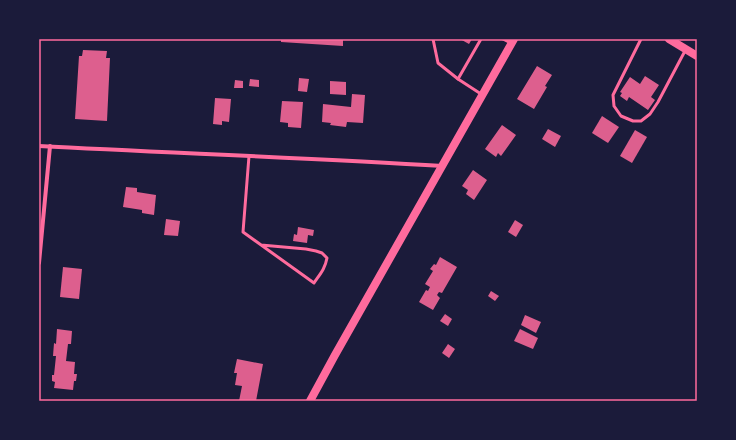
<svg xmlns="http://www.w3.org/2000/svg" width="736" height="440" viewBox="0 0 736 440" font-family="Helvetica,sans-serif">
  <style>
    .building { fill: #dd5f8e }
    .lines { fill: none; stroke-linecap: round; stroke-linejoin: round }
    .service { stroke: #ff6b9d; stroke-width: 3 }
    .minor { stroke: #ff6b9d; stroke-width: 4 }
    .secondary { stroke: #ff6b9d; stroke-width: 8 }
    .neatline { fill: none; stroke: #ff6b9d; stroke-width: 1.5 }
  </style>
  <rect width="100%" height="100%" fill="#1b1b3a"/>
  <g class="building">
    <path d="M281,39h62v7l-62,-4z"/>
    <path d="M460,39h12l-3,5z"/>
    <path d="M83,50l24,1 -1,7h4l-3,63 -32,-2 4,-63h3z"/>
    <path d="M537,66l15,9 -7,11 2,1 -13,22 -17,-10z"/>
    <path d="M645,76l14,9 -8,12 4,3 -7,10 -19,-13 -2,4 -7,-5 2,-3 -2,-1 10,-15 10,7z"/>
    <path d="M299,78l10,1 -2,13 -9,-1z"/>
    <path d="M250,79l9,1v7l-10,-1z"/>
    <path d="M235,80l8,1v7h-9z"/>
    <path d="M330,81l16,1v13l-16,-1z"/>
    <path d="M352,94l13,1 -2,28 -16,-1 -1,5 -16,-2 1,-2 -9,-1 1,-18 28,3z"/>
    <path d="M215,98l16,1 -2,23 -7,-1v4l-9,-1z"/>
    <path d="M282,101l21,1 -2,26 -13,-1v-4l-8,-1z"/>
    <path d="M602,116l17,11 -11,16 -16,-10z"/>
    <path d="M502,125l14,10 -15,21 -3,-3 -2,4 -11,-8z"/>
    <path d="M548,129l13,7 -6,11 -13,-8z"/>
    <path d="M635,130l12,7 -15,26 -12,-7z"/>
    <path d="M473,170l14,10 -13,20 -8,-6 2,-4 -6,-4z"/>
    <path d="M126,187l11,1v4l19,3 -2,20 -12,-2v-3l-19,-3z"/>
    <path d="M166,219l14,2 -2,15 -14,-1z"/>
    <path d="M515,220l8,5 -7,12 -8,-5z"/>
    <path d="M298,227l16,3 -1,6 -5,-1 -1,8 -14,-2 1,-7 3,1z"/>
    <path d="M440,257l17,10 -15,26 -3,-1 -2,3 3,3 -7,12 -14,-8 7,-12 2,1 2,-4 -5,-3 8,-13 -3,-2 4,-5 2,1z"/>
    <path d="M63,267l19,2 -3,30 -19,-2z"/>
    <path d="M491,291l8,5 -4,5 -7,-5z"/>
    <path d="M445,314l7,5 -4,7 -8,-5z"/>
    <path d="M525,315l16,7 -5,11 -15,-8z"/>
    <path d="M57,329l15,2 -1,13h-3l-2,17 9,1 -1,12h3l-1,7h-2l-1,9 -19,-2 1,-6 -3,-1v-6h2l2,-19h-3l1,-13 2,1z"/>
    <path d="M520,329l18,9 -5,11 -19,-8z"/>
    <path d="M448,344l7,5 -6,9 -7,-5z"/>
    <path d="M237,359l26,5 -7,37h-17l3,-15 -7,-1 2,-12h-3z"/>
  </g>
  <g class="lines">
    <g class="service">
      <path d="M433,39l5,24 20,16 23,15"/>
      <path d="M503,39l8,4"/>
      <path d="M641,39l-28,56 1,11 7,10 12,5h8l9,-7 8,-12 28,-53"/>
      <path d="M458,79l23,-40"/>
      <path d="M249,156l-6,76 71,51c6,-9 11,-14 13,-25l-5,-5 -6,-2 -10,-2 -45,-4"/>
    </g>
    <g class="minor">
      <path d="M39,146c135,7 269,12 404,20"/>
      <path d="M39,263l11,-117"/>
    </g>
    <g class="secondary">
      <path d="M669,39l28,17"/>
      <path d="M310,401l25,-46 179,-316"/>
    </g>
  </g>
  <rect width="736" height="440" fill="none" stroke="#1b1b3a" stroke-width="80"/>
  <rect x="40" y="40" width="656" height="360" class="neatline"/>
</svg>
